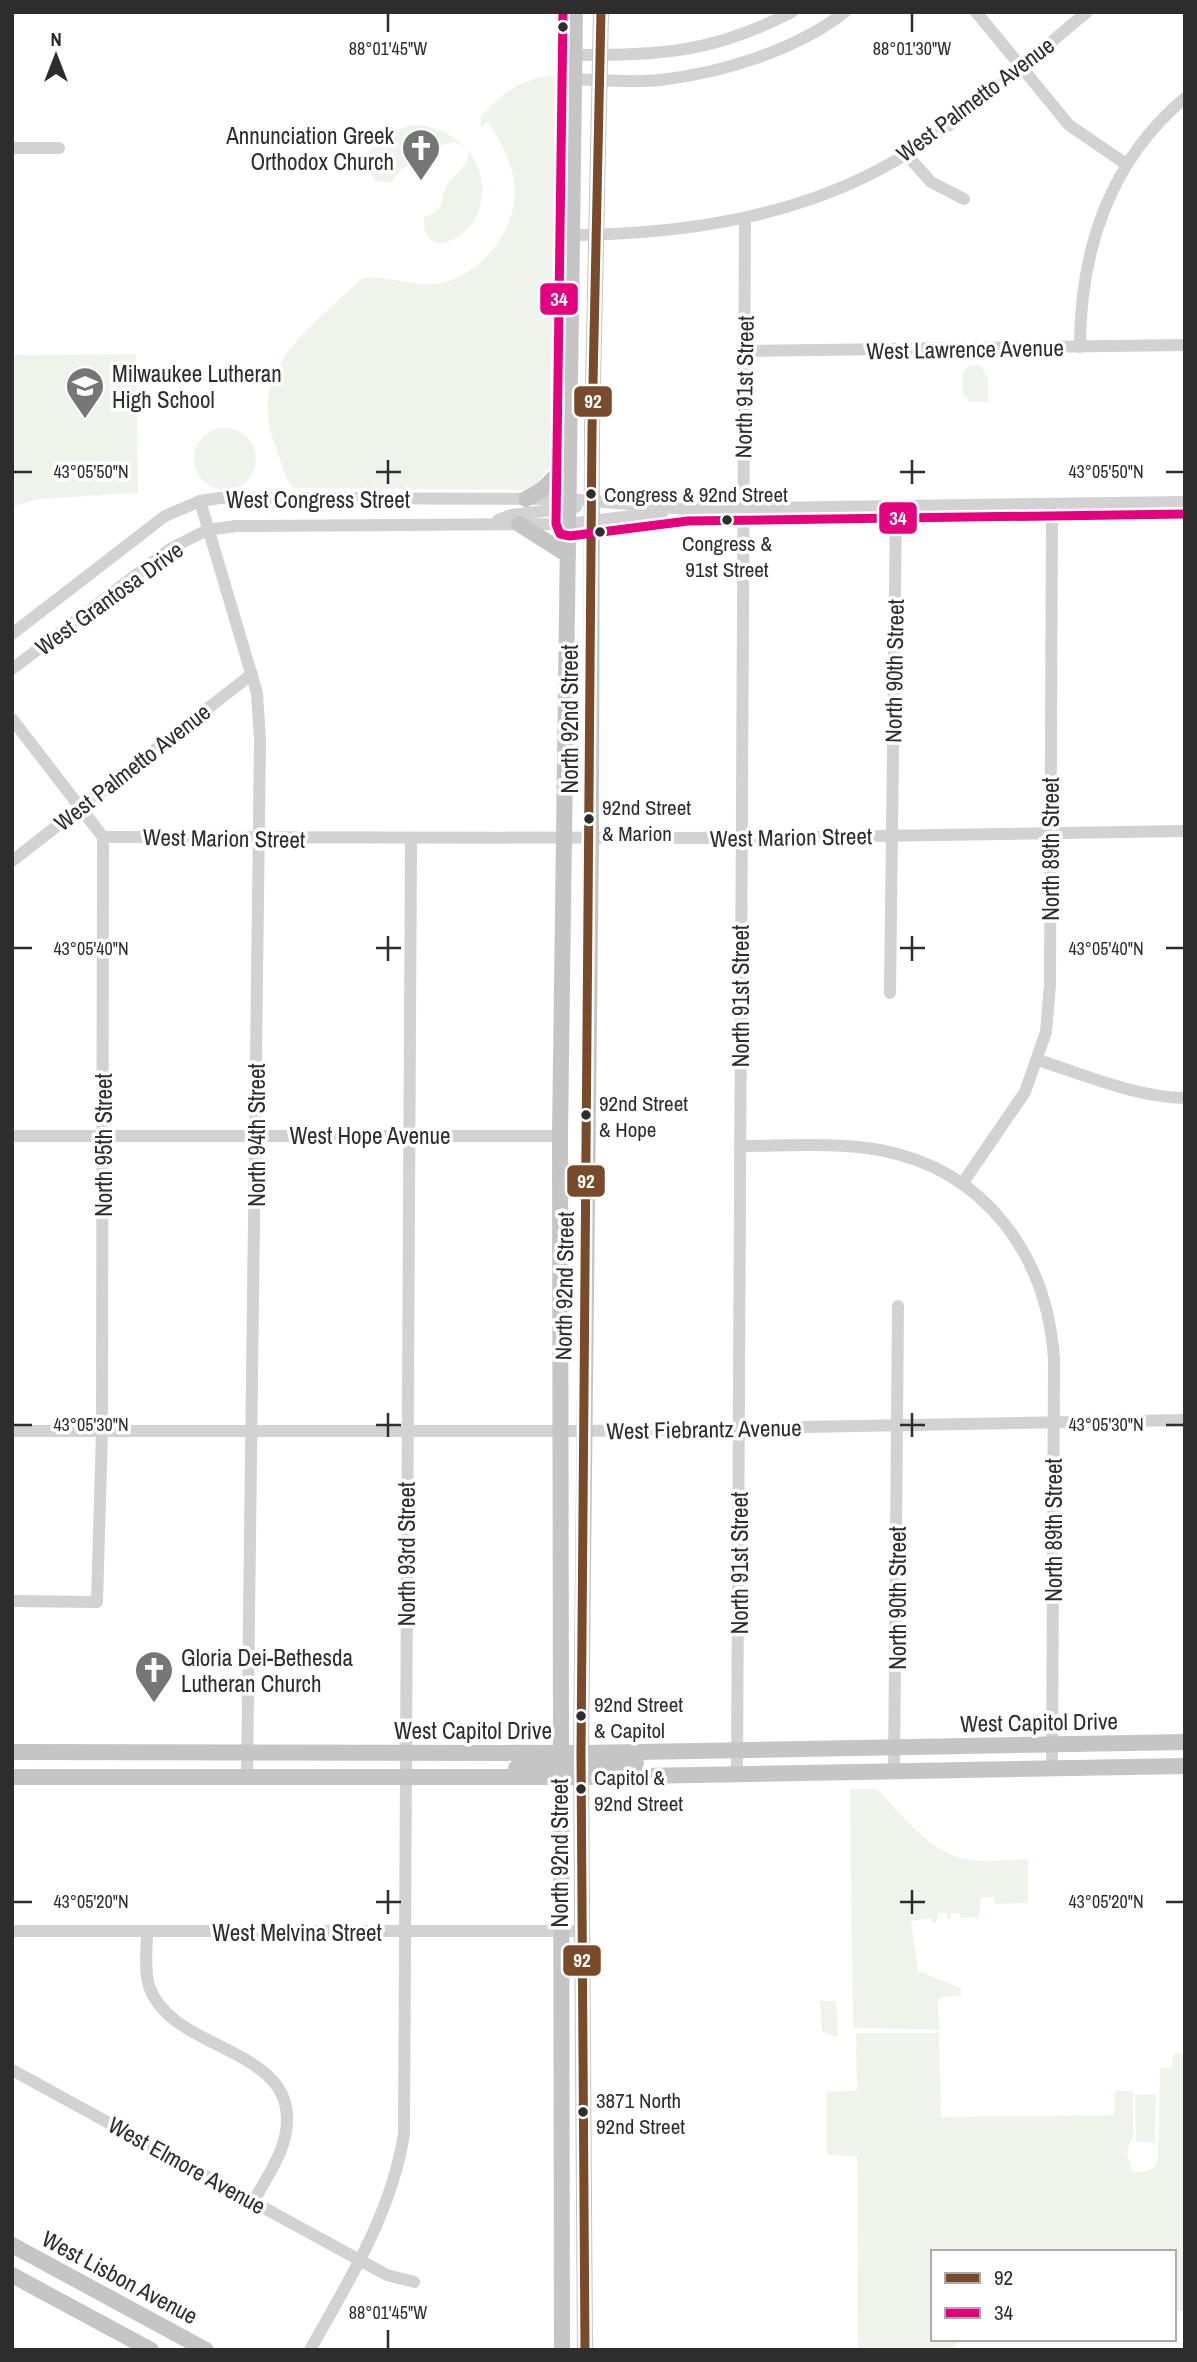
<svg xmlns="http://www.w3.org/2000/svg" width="1197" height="2362" viewBox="0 0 1197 2362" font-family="'Archivo Narrow',sans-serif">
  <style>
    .green { fill: #f0f3ec }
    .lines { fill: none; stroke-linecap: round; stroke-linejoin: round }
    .minor { stroke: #d2d2d2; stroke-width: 12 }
    .major { stroke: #c5c5c5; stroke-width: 16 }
    .bus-1-casing { stroke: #fff; stroke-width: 14 }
    .bus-2-casing { stroke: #fff; stroke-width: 14 }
    .bus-1 { stroke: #7a4b2a; stroke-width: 9 }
    .bus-2 { stroke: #e5007d; stroke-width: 9 }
    .ticks { fill: none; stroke: #2d2d2d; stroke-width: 2.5 }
    .bus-dot { fill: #2d2d2d; stroke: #fff; stroke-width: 2.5 }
    .labels { text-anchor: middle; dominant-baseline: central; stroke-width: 7; stroke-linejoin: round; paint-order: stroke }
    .bus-label { font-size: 21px; fill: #2d2d2d; stroke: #fff; text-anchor: start }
    .street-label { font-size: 23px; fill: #2d2d2d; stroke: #fff }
    .poi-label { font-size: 23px; fill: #2d2d2d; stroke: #fff; text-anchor: start }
    .ticks-label { font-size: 18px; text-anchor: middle; fill: #2d2d2d; stroke: #fff; stroke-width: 7; stroke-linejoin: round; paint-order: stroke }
    .line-badge { stroke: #fff; stroke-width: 2.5 }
    .badge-label { font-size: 19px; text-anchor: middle; font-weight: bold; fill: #fff }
  </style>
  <rect width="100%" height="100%" fill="#fff"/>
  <g class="green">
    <path d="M559,76l-4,382 -22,32 -240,-2c-9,-10 -12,-27 -17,-40 -32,-79 35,-120 85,-169 15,-6 51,7 74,5 46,-6 86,-57 79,-103 -4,-22 -13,-41 -27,-59l-6,6 -1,-10c19,-25 46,-43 79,-42z"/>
    <path d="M413,125c47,1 83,43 64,90 -6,15 -39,43 -51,18 -3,-4 -1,-10 -2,-16 24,-8 14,-18 24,-33 8,-13 37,-30 6,-42l-11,3 -19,18c-16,-1 -26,6 -32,20l-16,-2 -8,-9c-8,-29 21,-42 45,-47z"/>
    <path d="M136,354l2,139 -100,6 -26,8v-152z"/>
    <path d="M980,365l8,13v24h-20v-4l-5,-3v-22l5,-7z"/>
    <circle cx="225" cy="459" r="31"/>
    <path d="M850,1789h27c27,28 54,66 95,71 18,2 38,0 56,-1v44l-33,1 -1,-7h-13l-2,20 -19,1v-5h-9v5l-4,1v-6h-9l-2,10h-4v-5l-21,3 7,50 43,17v8l-19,1 -4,3 1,30 -86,-2z"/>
    <path d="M836,2001l2,37 -16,-7 -2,-30z"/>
    <path d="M856,2033h83l2,84 173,-2 1,-24h18v44l-6,17 5,19 10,1 12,-4 4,-9 2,-91h12l1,-14 12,-2v258l-11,2v-60h-241v87h29l-10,11h-94l-1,-194 -30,-1v-63l30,-2z"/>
    <path d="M1156,2094l-1,49 -19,-1 -1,-47z"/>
  </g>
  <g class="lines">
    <g class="minor">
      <path d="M976,12l93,113 57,39"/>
      <path d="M575,55c87,0 137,-2 217,-43"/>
      <path d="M575,79c28,1 58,4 85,1 62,-7 136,-30 185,-68"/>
      <path d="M12,148h47"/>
      <path d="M906,154l25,28 33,17"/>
      <path d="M572,235c116,-1 236,-19 336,-82 64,-40 121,-93 179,-141"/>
      <path d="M1080,347c0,-95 29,-186 105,-249"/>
      <path d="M744,351l441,-6"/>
      <path d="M200,501l57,192 3,47 -13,1037"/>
      <path d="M498,520l14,-5 64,-8"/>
      <path d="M12,634l153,-118 35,-15 20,-3 348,1 119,10 498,-7"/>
      <path d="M12,669l158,-120 37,-19 29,-4 332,-2 95,-12"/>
      <path d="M12,719l91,118 -1,594 -5,171 -85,-1"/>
      <path d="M103,837l649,1 433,-7"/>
      <path d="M12,861l240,-187"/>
      <path d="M890,993l6,-486"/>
      <path d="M1038,1060c47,15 97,37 147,38"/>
      <path d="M12,1136h548"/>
      <path d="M740,1146c46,0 95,-4 140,4 106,20 167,106 174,209l-2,410"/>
      <path d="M962,1184l63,-92 21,-60 4,-47 2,-480"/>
      <path d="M12,1431h573l600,-11"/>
      <path d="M894,1772l4,-466"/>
      <path d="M737,1774l8,-1555"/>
      <path d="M12,1931h569"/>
      <path d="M147,1932c0,18 -3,37 2,54 24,71 164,59 134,158 -6,20 -20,39 -29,57"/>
      <path d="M12,2070l375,205 27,7"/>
      <path d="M310,2350c39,-70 81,-135 94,-216l7,-1294"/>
    </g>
    <g class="major">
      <path d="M526,499l16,-9 27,-27"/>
      <path d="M519,524l49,31"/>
      <path d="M12,1752l569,1 604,-11"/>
      <path d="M516,1768l54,-5"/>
      <path d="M579,1768l57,-5"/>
      <path d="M12,1777h570l603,-11"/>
      <path d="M12,2245l194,105"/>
      <path d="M12,2275l139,75"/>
      <path d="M562,2350l-2,-1214 15,-1124"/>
      <path d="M585,2350l-4,-597 10,-915 1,-408 9,-418"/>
    </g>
    <defs>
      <path id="bus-1" d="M585,2350l-4,-597 11,-1323 9,-418"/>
      <path id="bus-2" d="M563,12l-7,512 4,10 10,2 118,-15 497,-7"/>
    </defs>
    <use href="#bus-1" class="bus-1-casing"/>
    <use href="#bus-2" class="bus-2-casing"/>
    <use href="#bus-1" class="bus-1"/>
    <use href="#bus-2" class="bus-2"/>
  </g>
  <path class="ticks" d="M388,14v18M912,14v18M388,460v24M912,460v24M14,472h18M376,472h25M900,472h25M1166,472h17M388,936v25M912,936v25M14,948h18M376,948h25M900,948h25M1166,948h17M388,1413v24M912,1413v24M14,1425h18M376,1425h25M900,1425h25M1166,1425h17M388,1890v24M912,1890v24M14,1902h18M376,1902h25M900,1902h25M1166,1902h17M388,2330v18"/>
  <defs>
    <symbol id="church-pin" viewBox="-11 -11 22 30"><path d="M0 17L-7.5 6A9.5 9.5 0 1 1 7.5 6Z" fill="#767676" stroke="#fff"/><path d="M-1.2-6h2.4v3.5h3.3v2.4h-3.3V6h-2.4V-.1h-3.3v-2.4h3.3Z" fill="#fff"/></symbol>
    <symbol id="school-pin" viewBox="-11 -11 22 30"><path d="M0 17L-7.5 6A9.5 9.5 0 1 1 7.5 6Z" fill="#767676" stroke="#fff"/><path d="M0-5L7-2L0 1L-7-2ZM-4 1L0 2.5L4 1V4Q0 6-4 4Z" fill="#fff"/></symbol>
  </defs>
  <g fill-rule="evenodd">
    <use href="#church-pin" x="399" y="126" width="44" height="60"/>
    <use href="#school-pin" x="63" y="364" width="44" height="60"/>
    <use href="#church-pin" x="132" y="1648" width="44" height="60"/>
  </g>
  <g class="bus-dot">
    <circle cx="563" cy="27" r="6"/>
    <circle cx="591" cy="494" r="6"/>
    <circle cx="727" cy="520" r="6"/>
    <circle cx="600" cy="532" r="6"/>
    <circle cx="589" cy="819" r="6"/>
    <circle cx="586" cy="1115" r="6"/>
    <circle cx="581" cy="1716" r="6"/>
    <circle cx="581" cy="1789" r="6"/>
    <circle cx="583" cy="2112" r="6"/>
  </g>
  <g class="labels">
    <g class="bus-label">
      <text x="604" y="494">Congress &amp; 92nd Street</text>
      <text x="727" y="543" text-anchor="middle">Congress &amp;<tspan x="727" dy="26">91st Street</tspan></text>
      <text x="602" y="807">92nd Street<tspan x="602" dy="26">&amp; Marion</tspan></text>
      <text x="599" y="1103">92nd Street<tspan x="599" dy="26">&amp; Hope</tspan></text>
      <text x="594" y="1704">92nd Street<tspan x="594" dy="26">&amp; Capitol</tspan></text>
      <text x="594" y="1777">Capitol &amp;<tspan x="594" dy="26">92nd Street</tspan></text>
      <text x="596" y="2100">3871 North<tspan x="596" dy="26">92nd Street</tspan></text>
    </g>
    <g class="street-label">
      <text transform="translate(975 99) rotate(-37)">West Palmetto Avenue</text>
      <text transform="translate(965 349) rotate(-1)">West Lawrence Avenue</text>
      <text transform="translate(744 387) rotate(-89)">North 91st Street</text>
      <text x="318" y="499">West Congress Street</text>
      <text transform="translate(109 598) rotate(-36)">West Grantosa Drive</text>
      <text transform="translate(894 671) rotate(-89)">North 90th Street</text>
      <text transform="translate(569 719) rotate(-90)">North 92nd Street</text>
      <text transform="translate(132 767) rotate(-38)">West Palmetto Avenue</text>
      <text transform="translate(791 837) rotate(-1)">West Marion Street</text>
      <text transform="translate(224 838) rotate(1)">West Marion Street</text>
      <text transform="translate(1050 849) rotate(-90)">North 89th Street</text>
      <text transform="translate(740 996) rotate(-90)">North 91st Street</text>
      <text transform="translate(256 1135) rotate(-90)">North 94th Street</text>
      <text x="370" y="1135">West Hope Avenue</text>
      <text transform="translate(103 1145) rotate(-90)">North 95th Street</text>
      <text transform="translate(564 1286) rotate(-89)">North 92nd Street</text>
      <text transform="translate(704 1429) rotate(-1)">West Fiebrantz Avenue</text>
      <text transform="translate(1053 1530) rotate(-90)">North 89th Street</text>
      <text transform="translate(406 1554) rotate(-90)">North 93rd Street</text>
      <text transform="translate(739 1563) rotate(-90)">North 91st Street</text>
      <text transform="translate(897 1598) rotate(-90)">North 90th Street</text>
      <text transform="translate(1039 1722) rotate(-1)">West Capitol Drive</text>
      <text x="473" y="1730">West Capitol Drive</text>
      <text transform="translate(559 1853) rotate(-90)">North 92nd Street</text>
      <text x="297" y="1932">West Melvina Street</text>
      <text transform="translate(187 2165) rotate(29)">West Elmore Avenue</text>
      <text transform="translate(120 2277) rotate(28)">West Lisbon Avenue</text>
    </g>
    <g class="poi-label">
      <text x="394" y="135" text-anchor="end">Annunciation Greek<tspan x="394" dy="26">Orthodox Church</tspan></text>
      <text x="112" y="373">Milwaukee Lutheran<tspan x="112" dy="26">High School</tspan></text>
      <text x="181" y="1657">Gloria Dei-Bethesda<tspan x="181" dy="26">Lutheran Church</tspan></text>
    </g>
  </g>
  <g class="ticks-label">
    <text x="388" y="55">88°01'45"W</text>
    <text x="912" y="55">88°01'30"W</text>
    <text x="91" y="478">43°05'50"N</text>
    <text x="1106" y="478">43°05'50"N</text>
    <text x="91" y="955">43°05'40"N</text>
    <text x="1106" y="955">43°05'40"N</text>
    <text x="91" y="1431">43°05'30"N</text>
    <text x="1106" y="1431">43°05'30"N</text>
    <text x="91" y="1908">43°05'20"N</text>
    <text x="1106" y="1908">43°05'20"N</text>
    <text x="388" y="2319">88°01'45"W</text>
  </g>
  <g class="line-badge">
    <rect x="539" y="282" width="40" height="34" rx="7" fill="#e5007d"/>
    <rect x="573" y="385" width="40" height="33" rx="7" fill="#7a4b2a"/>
    <rect x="878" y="501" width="40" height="34" rx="7" fill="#e5007d"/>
    <rect x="566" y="1164" width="40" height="34" rx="7" fill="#7a4b2a"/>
    <rect x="562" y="1944" width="40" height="33" rx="7" fill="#7a4b2a"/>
  </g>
  <g class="badge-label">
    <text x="559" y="306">34</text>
    <text x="593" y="408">92</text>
    <text x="898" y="525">34</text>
    <text x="586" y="1188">92</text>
    <text x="582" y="1967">92</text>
  </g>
  <rect width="1197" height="2362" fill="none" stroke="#2d2d2d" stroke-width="28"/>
  <rect x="931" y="2250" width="245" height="91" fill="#ffffff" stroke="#ababab" stroke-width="2"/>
  <rect x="945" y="2273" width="35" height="10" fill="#7a4b2a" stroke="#ababab" stroke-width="2"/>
  <text x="994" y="2285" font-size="21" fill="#2d2d2d">92</text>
  <rect x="945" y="2308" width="35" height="10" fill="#e5007d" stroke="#ababab" stroke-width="2"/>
  <text x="994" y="2320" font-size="21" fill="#2d2d2d">34</text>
  <g transform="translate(56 56)" stroke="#ffffff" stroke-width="5" paint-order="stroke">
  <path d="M0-5L12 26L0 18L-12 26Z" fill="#2d2d2d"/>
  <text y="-10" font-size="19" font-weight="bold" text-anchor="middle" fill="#2d2d2d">N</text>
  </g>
</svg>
